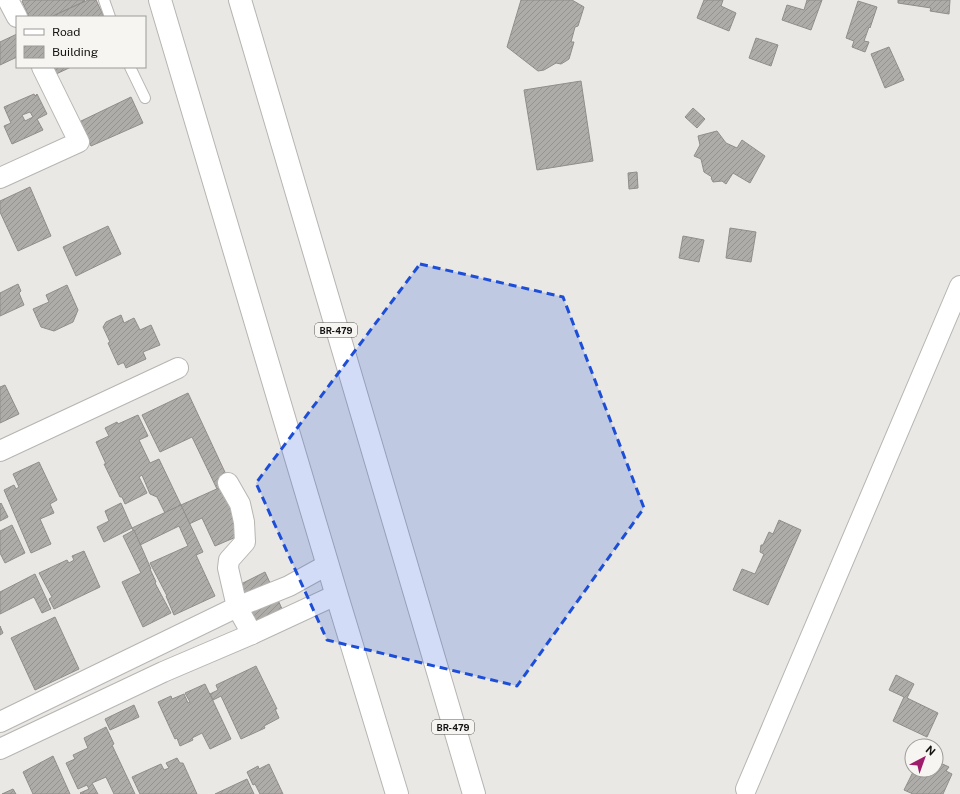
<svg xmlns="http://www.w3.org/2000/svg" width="960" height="794" viewBox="0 0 960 794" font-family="'Public Sans',sans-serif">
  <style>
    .building { fill: url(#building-hatch); stroke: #908d8b; fill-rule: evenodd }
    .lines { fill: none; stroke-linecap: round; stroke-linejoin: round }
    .service-casing { stroke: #b6b5b2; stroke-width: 12 }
    .minor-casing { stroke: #b6b5b2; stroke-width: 22 }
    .primary-casing { stroke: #b6b5b2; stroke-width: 24 }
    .service { stroke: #fff; stroke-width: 10 }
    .minor { stroke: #fff; stroke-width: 20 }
    .primary { stroke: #fff; stroke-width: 22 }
    .marked { fill: #1d4ed8; fill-opacity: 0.2; stroke: #1d4ed8; stroke-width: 3; stroke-dasharray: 8 5; stroke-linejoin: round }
    .labels { text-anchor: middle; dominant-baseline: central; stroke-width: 3; stroke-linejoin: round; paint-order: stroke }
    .shield { fill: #f7f5f2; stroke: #575755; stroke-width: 1 }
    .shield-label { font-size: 9px; font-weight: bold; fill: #131312 }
  </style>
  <defs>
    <pattern id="building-hatch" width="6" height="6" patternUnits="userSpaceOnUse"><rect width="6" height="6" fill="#aeaca9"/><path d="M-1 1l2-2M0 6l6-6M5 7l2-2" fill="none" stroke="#959390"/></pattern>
  </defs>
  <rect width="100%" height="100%" fill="#e9e8e5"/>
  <g class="building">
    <path d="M24,0h60l1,1 -34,16h-22l-7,-16z"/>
    <path d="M88,0h8l8,17h-51v-1z"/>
    <path d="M521,0h51l12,7 -6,19 -3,1 -4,15h3l-5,17 -3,2 -5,3 -5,-1 -12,7 -6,1 -31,-24z"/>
    <path d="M704,0h19l-2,6 15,7 -7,18 -32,-13z"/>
    <path d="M807,0h15l-11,30 -29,-10 5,-15 17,5z"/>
    <path d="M898,0h52l-1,14 -19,-3 1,-3 -33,-5z"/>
    <path d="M858,1l19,6 -7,21 -1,-1 -5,14 5,1 -4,10 -13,-5 2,-6 -8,-3z"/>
    <path d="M17,34v23l-17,8v-23z"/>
    <path d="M756,38l22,7 -7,21 -22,-8z"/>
    <path d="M889,47l15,33 -19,8 -14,-34z"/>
    <path d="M51,67h20l-17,8z"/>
    <path d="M581,81l12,80 -56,9 -13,-80z"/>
    <path d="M34,94l1,2 2,-2 10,20 -10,5 6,11 -31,14 -8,-18 7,-3 -7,-16zM30,112l3,5 -8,4 -3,-6z"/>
    <path d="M131,97l12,26 -52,23 -12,-24z"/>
    <path d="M693,108l12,11 -8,9 -12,-11z"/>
    <path d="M717,131l9,12 11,5 5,-8 23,16 -15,27 -17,-10 -7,11 -4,-3 -9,1 -2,-4 1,-1 -8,-5 -3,-13 -7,-3 6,-11 -2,-9z"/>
    <path d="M637,172l1,16 -9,1 -1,-16z"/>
    <path d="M30,187l21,49 -33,15 -18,-39v-11z"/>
    <path d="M108,226l13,28 -45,22 -13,-29z"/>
    <path d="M730,228l26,4 -5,30 -25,-4z"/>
    <path d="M683,236l21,4 -5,22 -20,-4z"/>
    <path d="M18,284l3,7 -2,2 5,12 -24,11v-23z"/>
    <path d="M67,285l11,25 -5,12 -19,9 -13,-4 -8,-18 16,-7 -3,-7z"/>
    <path d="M121,315l3,8 10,-5 6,12 11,-5 9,20 -17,7 3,7 -20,9 -2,-5h-2l-4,2 -10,-22 2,-1 -7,-15 3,-5z"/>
    <path d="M5,385l14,29 -19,9v-36z"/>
    <path d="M188,393l42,90 -13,6 -25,-52 -32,15 -18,-37z"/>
    <path d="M138,415l10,21 -9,4 11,23 9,-4 22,46 -16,8 -8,-16 -7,-3 -8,-19 -3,2 8,16 -22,11 -3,-7h-2l-16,-33h2l-10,-22 13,-6 -4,-8 12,-6 1,2z"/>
    <path d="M39,462l18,38 -7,4 4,9 -14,6 11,25 -20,9 -27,-63 10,-5 2,4 3,-2 -6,-13z"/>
    <path d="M230,483l-2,19 15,32 -28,12 -13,-28 -13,6 -8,-19z"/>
    <path d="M1,503l7,14 -8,4v-17z"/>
    <path d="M121,503l11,25 -28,14 -7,-15 12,-6 -4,-10z"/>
    <path d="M181,505l22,47 -7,3 19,41 -41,19 -8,-19h1l-17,-33 38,-17 -9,-20 -39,19 -8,-17z"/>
    <path d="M779,520l22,10 -33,75 -2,-1 -33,-14 9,-21 13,5 9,-20 -4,-2 1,-7h2l6,-13 4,2z"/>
    <path d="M12,525l13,28 -20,10 -5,-10v-22z"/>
    <path d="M134,530l17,39h-1l6,13 -1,1 16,30 -28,14 -21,-45 19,-9 -18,-37z"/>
    <path d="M84,551l16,36 -46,22 -5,-10 3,-2 -13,-24 28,-13 2,3 5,-3 -2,-4z"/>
    <path d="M265,572l24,52 -26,12 -24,-51z"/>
    <path d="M35,574l16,35 -9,4 -8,-16 -34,17v-22z"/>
    <path d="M55,617l24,52 -44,21 -24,-52z"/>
    <path d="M0,626l3,7 -3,2z"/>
    <path d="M256,666l21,43h-2l4,9 -15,8 1,2 -24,11 -20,-43 -8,4 -3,-6 8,-4 -2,-5z"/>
    <path d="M896,675l18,9 -7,14 31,15 -11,24 -34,-16 11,-24 -15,-7z"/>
    <path d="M205,684l26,55 -21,10 -8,-16 -10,5 1,2 -13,6 -3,-8 -2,1 -17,-37 13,-6 1,3 12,-5 4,9 2,-1 -5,-9z"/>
    <path d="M134,705l5,12 -29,13 -5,-11z"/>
    <path d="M106,727l8,17 -2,1 23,49h-21l-8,-17 -14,6 6,11h-17l-1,-1 9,-4 -2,-4 -9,4 -12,-26 9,-4 -2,-4 15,-7 -4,-10z"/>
    <path d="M53,756l17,38h-37l-10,-22z"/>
    <path d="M177,758l3,5h3l14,31h-57l-8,-17 29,-13 3,6 5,-2 -3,-5z"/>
    <path d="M936,761l13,6 -3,4 6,3 -9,20h-30l-9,-4 10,-20h22z"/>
    <path d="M269,764l14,30h-23l-5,-10 -2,1 -6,-13 11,-6 1,3z"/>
    <path d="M247,779l7,15h-39z"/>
    <path d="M13,789l3,5h-14z"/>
  </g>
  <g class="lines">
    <defs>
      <g id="service">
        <path d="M104,0l6,17"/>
        <path d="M130,67l15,31"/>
      </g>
      <g id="minor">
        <path d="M8,0l9,17"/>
        <path d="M0,178l79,-36 -37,-75"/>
        <path d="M0,451l178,-83"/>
        <path d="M228,483l12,21 4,18 1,20 -16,18 -1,8 9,39 15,27"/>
        <path d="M0,722l237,-115 52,-21 38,-21"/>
        <path d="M0,749l163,-77 89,-38 84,-39"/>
        <path d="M746,789l214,-503"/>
      </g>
      <g id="primary">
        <path d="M160,0c79,265 156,530 237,794"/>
        <path d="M240,0l234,794"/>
      </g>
    </defs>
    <use href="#service" class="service-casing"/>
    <use href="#minor" class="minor-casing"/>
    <use href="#primary" class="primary-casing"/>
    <use href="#service" class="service"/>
    <use href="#minor" class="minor"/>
    <use href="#primary" class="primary"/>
  </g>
  <path class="marked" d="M420,264l143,33 81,211 -127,178 -190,-46 -71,-157z"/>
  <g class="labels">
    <g class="shield">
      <rect x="315" y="323" width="42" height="14" rx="3"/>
      <rect x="432" y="720" width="42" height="14" rx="3"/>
    </g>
    <g class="shield-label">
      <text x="336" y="330">BR-479</text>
      <text x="453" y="727">BR-479</text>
    </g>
  </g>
  <rect x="16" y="16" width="130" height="52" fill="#f7f5f2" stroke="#9c9b98"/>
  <rect x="24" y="29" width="20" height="6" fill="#ffffff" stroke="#9c9b98"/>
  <text x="52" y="36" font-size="12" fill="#131312">Road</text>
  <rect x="24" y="46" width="20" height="12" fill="url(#building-hatch)" stroke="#9c9b98"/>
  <text x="52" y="56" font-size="12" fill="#131312">Building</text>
  <g transform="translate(924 758) rotate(41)"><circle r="19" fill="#f7f5f2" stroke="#9c9b98"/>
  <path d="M0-3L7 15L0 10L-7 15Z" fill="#9f1c6d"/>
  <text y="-6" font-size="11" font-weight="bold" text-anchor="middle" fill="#131312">N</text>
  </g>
</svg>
